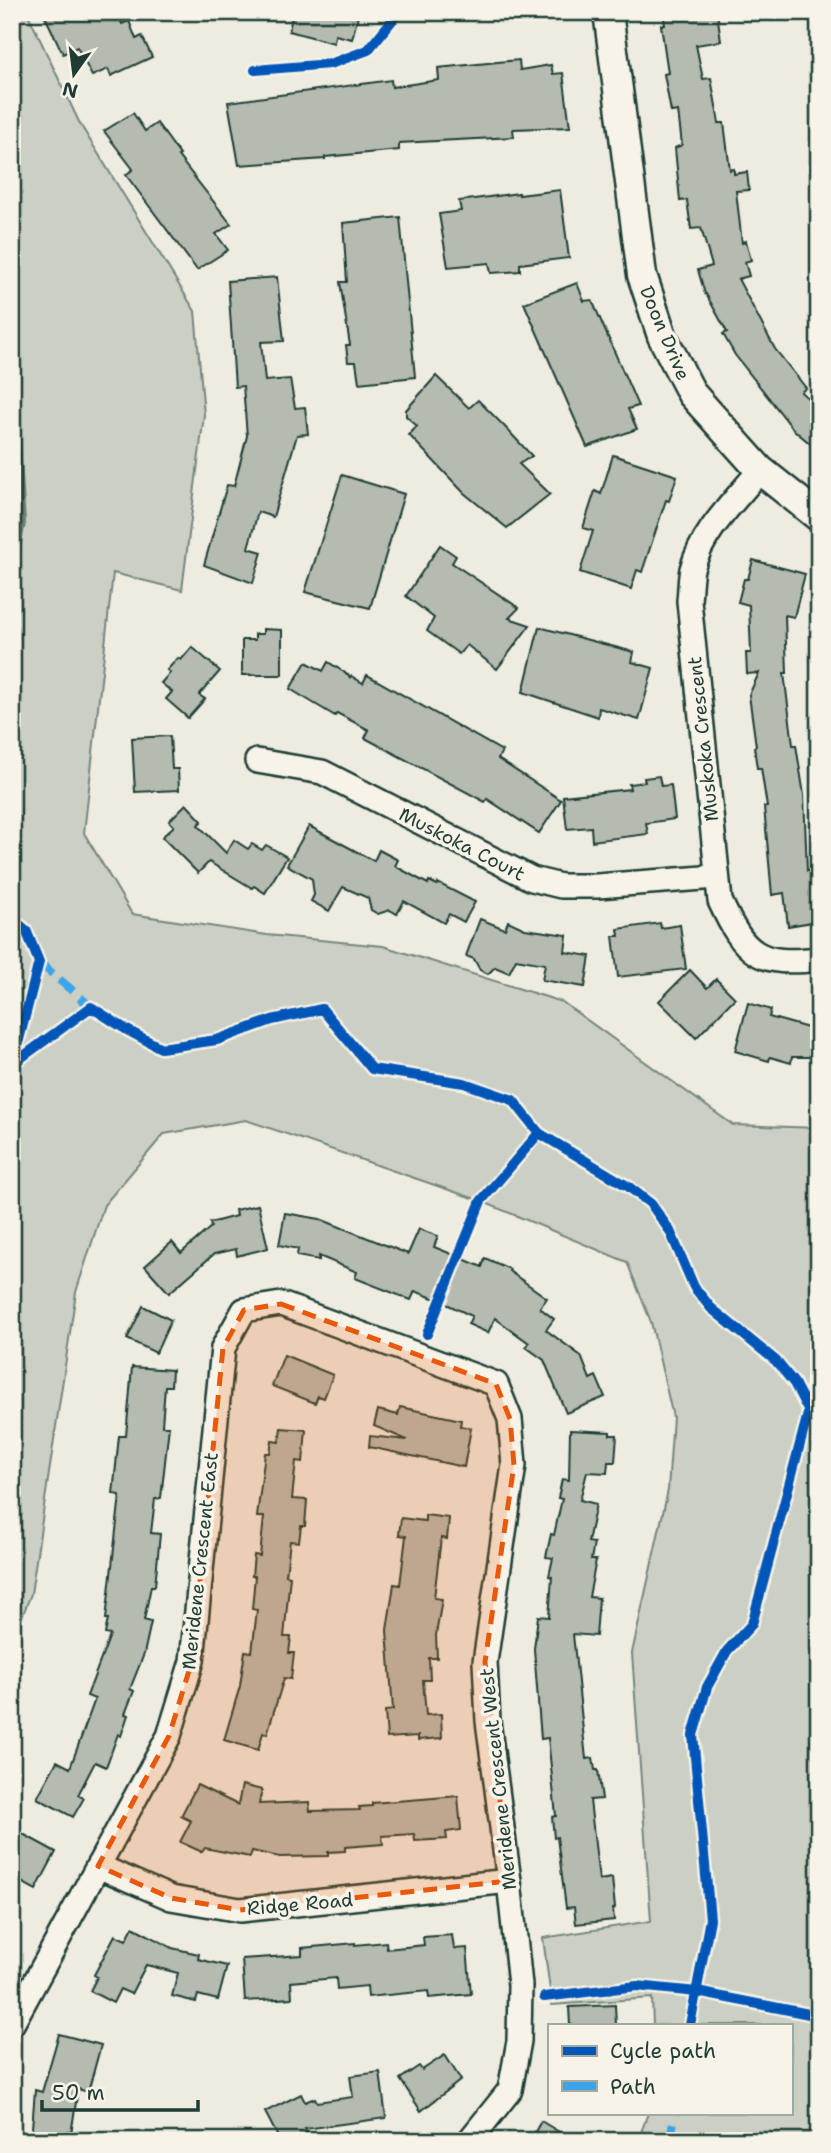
<svg xmlns="http://www.w3.org/2000/svg" width="831" height="2153" viewBox="0 0 831 2153" font-family="'Shantell Sans',sans-serif">
  <style>
    .green { fill: #cccfc4; stroke: #76867c; stroke-width: 2 }
    .lines { fill: none; stroke-linecap: round; stroke-linejoin: round }
    .stream { stroke: #6c7e74; stroke-width: 6 }
    .building { fill: #b5bbb0; stroke: #1f3d34; stroke-width: 2 }
    .minor-casing { stroke: #1f3d34; stroke-width: 28 }
    .tertiary-casing { stroke: #1f3d34; stroke-width: 33 }
    .minor { stroke: #f7f3e8; stroke-width: 23 }
    .tertiary { stroke: #f7f3e8; stroke-width: 28 }
    .quiet { stroke: #3da4eb; stroke-width: 9; stroke-dasharray: 18 9; stroke-linecap: butt }
    .cycleway-casing { stroke: #f7f3e8; stroke-width: 15 }
    .cycleway { stroke: #0057b8; stroke-width: 10 }
    .marked { fill: #e8590c; fill-opacity: 0.2; stroke: #e8590c; stroke-width: 5; stroke-dasharray: 14 9; stroke-linejoin: round }
    .labels { text-anchor: middle; dominant-baseline: central; stroke-width: 7; stroke-linejoin: round; paint-order: stroke }
    .street-label { font-size: 19px; fill: #1f3d34; stroke: #f7f3e8 }
  </style>
  <rect width="100%" height="100%" fill="#eeece1"/>
  <filter id="ink" filterUnits="userSpaceOnUse"><feTurbulence type="fractalNoise" baseFrequency=".0143" numOctaves="2"/><feDisplacementMap in="SourceGraphic" scale="14" xChannelSelector="R" yChannelSelector="G"/><feConvolveMatrix kernelMatrix="1 2 1 2 8 2 1 2 1" color-interpolation-filters="sRGB"/></filter>
  <g filter="url(#ink)">
    <path class="green" d="M12,12h15l53,112 115,187 9,104 -22,175 -69,-17 -29,260 48,81 135,21 116,11 179,56 171,123 86,3v1013h-181l10,-28h143v-88h-138l-1,-27 -100,7 -9,-67 108,-17 -19,-268 36,-163 5,-73 -22,-95 -24,-60 -146,-61 -235,-81 -82,14 -60,71 -28,87 -45,302 -19,48z"/>
    <g class="lines">
      <path class="stream" d="M12,347l11,176 -11,51"/>
    </g>
    <g class="building">
      <path d="M43,12h74l5,12 7,-3 7,18 6,-3 10,21 -41,19 -3,-7 -16,7 -15,-29 -14,7z"/>
      <path d="M293,12h66l-7,27 -17,-4 -1,8 -45,-12z"/>
      <path d="M663,12h54l4,29 -25,4 7,34 8,-1 8,45h5l6,47 4,-1v5l13,-2 2,18 -13,1 6,52 4,-2 5,19 -6,2 4,14 -11,3 37,70 31,39 -5,4 18,16v43l-25,-21 -59,-75 -12,-21 4,-2 -21,-38h-1l-7,-24 14,-4 -11,-38 -10,1 -4,-29 -7,1 -5,-53 7,-3 -4,-34 -7,1 -7,-38 4,-1 -7,-48h4z"/>
      <path d="M519,60l1,10 31,-5 2,9 10,-1 7,54 -57,2 1,8 -115,6v7l-74,7v2l-86,6 -11,-63 163,-22 1,7 47,-7 -1,-12z"/>
      <path d="M133,113l12,18 12,-8 23,32 -2,1 53,68 -15,10 12,16 -31,20 -71,-95 7,-6 -29,-38z"/>
      <path d="M560,190l9,68 -49,6v7l-29,2 -2,-10 -41,4 -9,-53 22,-3 -2,-10 60,-8v2z"/>
      <path d="M400,217l15,160 -56,6 -3,-21h-8l-2,-17h4l-10,-63h7l-4,-59z"/>
      <path d="M277,277l7,64 -23,1 4,39 25,-2 5,29 10,-1 3,27 -11,1 -24,82 -15,-5 -10,36 14,4 -9,31 -49,-18 23,-80 7,1 13,-50 -4,-50 -8,1 -7,-106z"/>
      <path d="M577,283l7,18 8,-1 46,106 -10,3 9,20 -50,18 -63,-144z"/>
      <path d="M436,376l33,32 9,-8 26,26 28,30 -13,8 31,30 -43,34 -43,-35 -55,-58 8,-9 -11,-10v-6z"/>
      <path d="M613,455l64,21 -8,25 -3,-1 -24,72 -5,-2 -6,19 -51,-17 13,-41 -10,-3 12,-37 6,3z"/>
      <path d="M342,475l62,19 -34,114 -65,-16z"/>
      <path d="M440,545l16,11 -4,7 67,45 -10,10 21,7 -33,44 -30,-24 -8,9 -32,-23 7,-13 -28,-22z"/>
      <path d="M753,560l52,14 -11,43 -9,-2 2,58h-3l9,72h3l8,50 3,76 12,-2v50l-6,1 -1,2 -24,4 -4,-33 -12,2 -8,-88h3l-6,-39h-4l-3,-21 2,-1 -7,-51 10,-22 -12,1 -1,-21h5l-2,-48 -11,-3 6,-23h4z"/>
      <path d="M539,627l95,25 -2,10 21,6 -14,52 -40,-12 -1,9 -75,-25z"/>
      <path d="M263,629l19,1v45h-40v-35h13v-6h8z"/>
      <path d="M192,647l28,24 -21,24 6,4 -17,19 -22,-19 6,-7 -11,-9 9,-10 -3,-3 11,-12 3,2z"/>
      <path d="M306,662l17,9 5,-9 22,14 -1,2 2,-2 12,7 4,-8 135,76 -4,8 63,41 -22,33 -52,-34 -2,3 -120,-64 4,-8 -32,-17 -2,3 -45,-27z"/>
      <path d="M170,736l2,33h6l1,21 -44,2 -3,-54z"/>
      <path d="M659,776l2,10 10,-1 4,34 -29,4 2,11 -56,7 -1,-14 -24,2 -4,-33 67,-7 -1,-5 16,-2 -1,-4z"/>
      <path d="M186,804l16,17 -4,4 28,28 8,-13 14,9 4,-5 10,6 4,-5 21,12 -22,36 -11,-7 -2,2 -43,-26 -11,11 -36,-36 12,-11 -5,-5z"/>
      <path d="M309,826l65,35 5,-11 19,10 -3,6 33,18 1,-3 8,4 1,-2 37,19 -11,20 -15,-8 -5,9 -40,-22 -7,13 -7,-4 -12,4 -7,-4 -3,-12 -25,-11 -14,24 -18,-10 3,-6 -2,-16 -25,-14z"/>
      <path d="M480,919l25,10 3,-8 17,8 42,6 -2,17 25,4 -5,31 -43,-7 3,-16 -29,-5 -7,14 -14,-6 -7,7 -8,-4 -6,-11 -8,-3z"/>
      <path d="M660,923l1,5 19,-3 6,44 -68,8 -5,-41h6l-1,-7z"/>
      <path d="M690,970l17,18 9,-9 19,19 -39,40 -37,-37z"/>
      <path d="M748,1003l23,7 -2,7 50,14v26h-27l-1,6 -21,-6 -1,4 -34,-10z"/>
      <path d="M258,1205l10,43 -31,8 -1,-7 -22,5 -45,39 -24,-27 27,-24 9,11 30,-26 -1,-4 26,-7 -1,-6z"/>
      <path d="M285,1213l35,6 88,35 11,-25 19,7 -4,11 15,6 33,14 3,-9 25,11 -1,2 38,27 -7,10 14,11 -8,11 35,26 9,23 6,-3 9,21 -39,16 -22,-53 -18,-13 3,-4 -34,-25 -7,15 -20,-9 4,-8 -34,-16 -23,-9 -4,9 -56,-22 2,-6 -38,-16v4l-22,-4 1,-7 -19,-4z"/>
      <path d="M143,1306l28,14 -15,33 -29,-14z"/>
      <path d="M284,1355l49,20 -9,23 -6,-2 -3,7 -43,-17z"/>
      <path d="M132,1367l40,3 -1,16h-6l-3,40h7l-8,72 -6,1 -4,34 9,1 -5,52h-4l-7,34 7,2 -7,32 -14,35 4,2 -9,23 3,1 -7,21 -3,-2 -12,33 -11,-5 -17,33 6,3 -11,19 -36,-19 20,-37 13,7 25,-69 -8,-3 23,-61 -5,-1 3,-15h-2l14,-124 -7,-1 6,-58h7z"/>
      <path d="M400,1407l61,13 -1,6 11,2 -7,39 -95,-20 1,-11 37,4 -33,-14 4,-16 20,5z"/>
      <path d="M281,1428l25,2 -3,32 -7,-1 -4,38 15,1 -2,26h-4l-2,16 -9,-1 -4,34 4,1 -6,61h7l-2,16h5l-3,26 -7,-1 -17,56 -4,-1 -5,17 -34,-10 16,-54 5,-35 7,1 5,-42 -5,-1 3,-33h-3l2,-21 6,1 4,-39h-7l8,-64h5l2,-12 7,1z"/>
      <path d="M570,1430l40,2v3h7l-2,27h-7l-1,11 -20,-1 -7,28 16,4 -8,38 6,1 -3,17h5l-7,37 10,1 -3,38 -23,-2 13,125 7,-1 2,12h3l4,29 -12,1 9,80 13,-2 3,30 -2,1 1,11 -38,4 -2,-17 -8,1 -9,-71 -3,1 -2,-21 4,-1 -8,-78 -7,1 -7,-90 4,-33 11,1 3,-40 -3,-1 4,-18 -7,-1 5,-23 3,1 8,-36 -4,-1 4,-19 7,1z"/>
      <path d="M425,1515l24,3 -2,21 -6,-1 -7,60 8,1 -6,36 1,23h-8l1,22h-7l3,35 15,-1 1,24 -24,2v-4l-31,2 -2,-27 8,-1 -6,-80 7,-46 6,1 6,-49 -7,-1 2,-17 24,3z"/>
      <path d="M197,1785l41,20 4,-20 20,5 -3,14 50,-2 1,9 50,-1 -1,-3 13,-1v-3l86,-7 3,34 -15,2 1,7 -32,2 -1,-7 -32,2 1,8 -38,3v4l-17,1v4l-49,1 -27,-6 -2,6 -45,-9 -3,4 -22,-10 11,-21 -10,-5z"/>
      <path d="M21,1833l35,19 -20,38 -24,-13v-28z"/>
      <path d="M133,1927l39,21 27,6 -1,5 29,7 -9,34 -20,-5 -2,7 -24,-6 6,-23 -32,-8 -15,29 -11,-5 -7,14 -23,-12 7,-14 -3,-2 21,-40 11,5z"/>
      <path d="M452,1935l2,14 13,-1 4,46 -42,4 -1,-7 -60,6 -1,-11 -30,3 -1,-11 -45,4 1,16 -47,3 -3,-42 60,-4v-7l53,-5v2l31,-3 1,7 37,-4 -1,-8z"/>
      <path d="M615,2005l1,20h-46l-1,-18z"/>
      <path d="M59,2034l42,11 -13,47 -10,-3 -8,52h-39l4,-51 7,2z"/>
      <path d="M445,2055l16,25 -40,31 -21,-32 19,-13 3,4z"/>
      <path d="M380,2072l6,46 -81,11 6,12h-31l-15,-29 36,-18 4,8 10,-4 2,4 36,-5 -3,-21z"/>
      <path d="M541,2121l33,20h-44z"/>
    </g>
    <g class="lines">
      <defs>
        <g id="minor">
          <path d="M760,470c-24,30 -57,60 -68,99 -2,10 -2,22 -3,32l31,300c25,54 38,65 99,58"/>
          <path d="M257,761l65,11 210,107 29,7h36l120,-9"/>
          <path d="M98,1866l73,32 69,12 269,-29"/>
          <path d="M12,2024l157,-288 23,-75 31,-313 21,-38 37,-6 215,80 14,35 4,46 -29,197 3,59 21,160 11,104 -1,56 -9,49 -41,51"/>
        </g>
        <path id="tertiary" d="M608,12l34,263 20,61 30,58 68,76 59,47"/>
      </defs>
      <use href="#minor" class="minor-casing"/>
      <use href="#tertiary" class="tertiary-casing"/>
      <use href="#minor" class="minor"/>
      <use href="#tertiary" class="tertiary"/>
      <g class="quiet">
        <path d="M39,962l52,45"/>
        <path d="M670,2141l5,-28"/>
      </g>
      <defs>
        <g id="cycleway">
          <path d="M255,70l75,-6 38,-14 31,-38"/>
          <path d="M12,918l14,12 13,32 -27,105"/>
          <path d="M14,1063l77,-56 36,23 34,18 56,-8 55,-20 50,-11 50,60 92,14 49,17 26,33 90,54 22,17 19,27 24,56 17,21 65,53 18,22 25,48"/>
          <path d="M427,1334l54,-133 58,-68"/>
          <path d="M544,1997l93,-11 60,6 122,24"/>
          <path d="M690,2025l20,-106 -17,-184 14,-48 20,-36 25,-27 57,-214 10,-63"/>
        </g>
      </defs>
      <use href="#cycleway" class="cycleway-casing"/>
      <use href="#cycleway" class="cycleway"/>
    </g>
  </g>
  <path class="marked" d="M281,1304l215,80 14,35 4,46 -29,197 24,219 -269,29 -69,-12 -73,-32 71,-130 23,-75 31,-313 21,-38z"/>
  <g class="labels">
    <g class="street-label">
      <text transform="translate(665 333) rotate(67)">Doon Drive</text>
      <text transform="translate(703 739) rotate(-96)">Muskoka Crescent</text>
      <text transform="translate(462 844) rotate(27)">Muskoka Court</text>
      <text transform="translate(200 1561) rotate(-84)">Meridene Crescent East</text>
      <text transform="translate(498 1779) rotate(-96)">Meridene Crescent West</text>
      <text transform="translate(300 1904) rotate(-5)">Ridge Road</text>
    </g>
  </g>
  <rect width="831" height="2153" fill="none" stroke="#f7f3e8" stroke-width="42"/>
  <rect x="21" y="21" width="789" height="2111" fill="none" stroke="#1f3d34" stroke-width="2.5" filter="url(#ink)"/>
  <rect x="548" y="2024" width="245" height="91" fill="#f7f3e8" stroke="#a1aaa0" stroke-width="2"/>
  <rect x="562" y="2046" width="35" height="10" fill="#0057b8" stroke="#a1aaa0" stroke-width="2"/>
  <text x="610" y="2058" font-size="21" fill="#1f3d34">Cycle path</text>
  <rect x="562" y="2081" width="35" height="10" fill="#3da4eb" stroke="#a1aaa0" stroke-width="2"/>
  <text x="610" y="2094" font-size="21" fill="#1f3d34">Path</text>
  <g transform="translate(74 74) rotate(194)" stroke="#f7f3e8" stroke-width="5" paint-order="stroke">
  <path d="M0-5L12 26L0 18L-12 26Z" fill="#1f3d34"/>
  <text y="-10" font-size="19" font-weight="bold" text-anchor="middle" fill="#1f3d34">N</text>
  </g>
  <path d="M42 2100v10h156v-10" fill="none" stroke="#1f3d34" stroke-width="3.5"/>
  <text x="52" y="2100" font-size="21" fill="#1f3d34" stroke="#f7f3e8" stroke-width="5" paint-order="stroke">50 m</text>
</svg>
